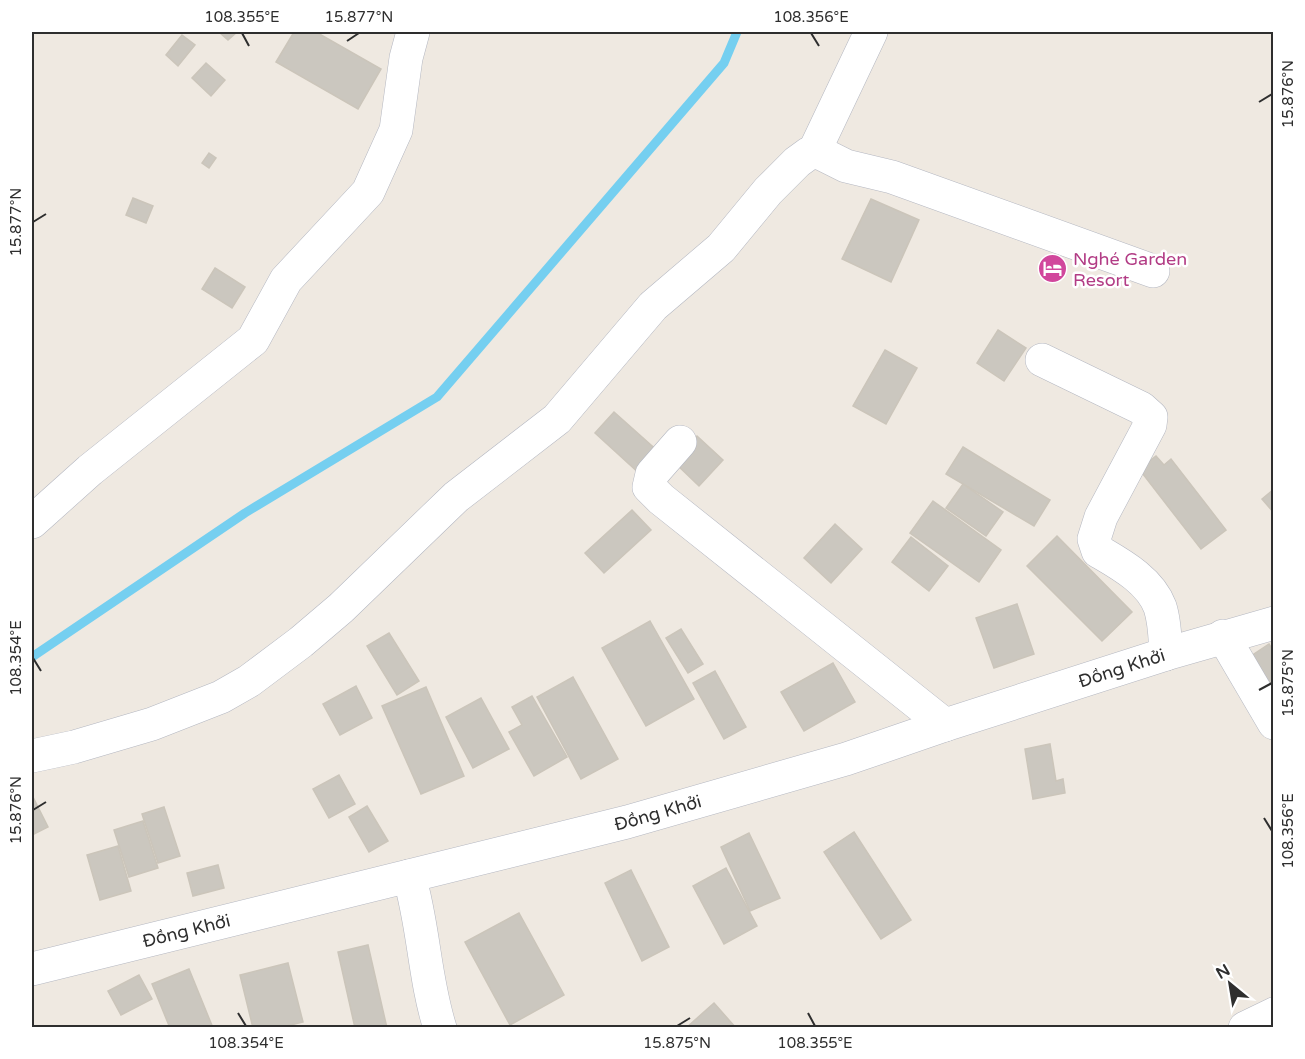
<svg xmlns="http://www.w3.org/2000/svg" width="1305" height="1059" viewBox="0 0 1305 1059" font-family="'Varela Round',sans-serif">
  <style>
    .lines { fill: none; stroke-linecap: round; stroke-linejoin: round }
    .stream { stroke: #75cff0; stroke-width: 9 }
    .building { fill: #cbc7bf; stroke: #cbc5ba; stroke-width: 1.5 }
    .minor-casing { stroke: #b4b7c1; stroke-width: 34 }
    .minor { stroke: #fff; stroke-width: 33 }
    .ticks { fill: none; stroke: #2e2e2e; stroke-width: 2 }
    .labels { text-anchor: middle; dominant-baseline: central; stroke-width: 5; stroke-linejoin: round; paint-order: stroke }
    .hotel-label { font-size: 18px; fill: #b23c85; stroke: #fff; text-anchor: start }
    .street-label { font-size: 18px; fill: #2e2e2e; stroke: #fff }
    .neatline { fill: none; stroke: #2e2e2e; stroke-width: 2 }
    .ticks-label { font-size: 15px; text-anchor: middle; fill: #2e2e2e }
  </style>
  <rect width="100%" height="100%" fill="#efe9e1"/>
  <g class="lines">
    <path class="stream" d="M32,657l213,-144 192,-116 287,-334 13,-31"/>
  </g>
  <g class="building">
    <path d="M219,32h18l-9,8z"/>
    <path d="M294,32h22l65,37 -23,40 -82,-47z"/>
    <path d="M182,35l13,10 -17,21 -12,-11z"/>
    <path d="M206,63l19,17 -14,16 -19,-18z"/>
    <path d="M209,153l7,5 -7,10 -7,-5z"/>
    <path d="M133,198l20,8 -7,17 -20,-8z"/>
    <path d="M871,199l48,21 -28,62 -49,-23z"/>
    <path d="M215,268l30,19 -13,21 -30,-19z"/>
    <path d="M998,330l28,18 -22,33 -27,-18z"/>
    <path d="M885,350l32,18 -31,56 -33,-18z"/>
    <path d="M614,412l46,41 -19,22 -46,-42z"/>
    <path d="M697,436l26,24 -24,26 -26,-25z"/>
    <path d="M963,447l87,53 -16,26 -88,-52z"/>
    <path d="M1156,456l8,9 7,-6 55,71 -25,19 -62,-80z"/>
    <path d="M963,484l40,28 -17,24 -40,-28z"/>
    <path d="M1274,489v24l-12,-14z"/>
    <path d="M933,501l68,49 -22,32 -69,-49z"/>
    <path d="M632,510l19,20 -47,43 -19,-20z"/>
    <path d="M835,524l27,25 -31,34 -27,-25z"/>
    <path d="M1057,536l75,76 -30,29 -75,-75z"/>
    <path d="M911,537l37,29 -19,25 -37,-29z"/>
    <path d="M1017,604l17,50 -40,14 -18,-50z"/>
    <path d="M650,621l44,78 -48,27 -44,-78z"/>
    <path d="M681,629l22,35 -15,9 -22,-35z"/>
    <path d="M389,633l30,48 -22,14 -30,-49z"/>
    <path d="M1269,644l5,8v48l-26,-42z"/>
    <path d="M833,663l22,39 -51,29 -23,-39z"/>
    <path d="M715,671l31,56 -22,12 -31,-56z"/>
    <path d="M573,677l45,82 -37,20 -44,-82z"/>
    <path d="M356,686l16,32 -32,17 -17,-31z"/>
    <path d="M426,687l38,89 -43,18 -39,-88z"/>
    <path d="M532,696l35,61 -33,19 -25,-44 13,-7 -10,-18z"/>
    <path d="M481,698l28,51 -36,19 -27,-51z"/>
    <path d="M1050,744l6,37 7,-2 2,14 -32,6 -8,-50z"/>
    <path d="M339,775l16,29 -26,14 -16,-29z"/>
    <path d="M33,797l15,30 -16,8v-37z"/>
    <path d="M367,806l21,35 -19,11 -20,-35z"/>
    <path d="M164,807l16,49 -22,7 -16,-49z"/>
    <path d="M143,821l15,47 -29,9 -15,-47z"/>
    <path d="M854,832l57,88 -30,19 -57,-87z"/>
    <path d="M749,833l31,65 -30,13 -29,-64z"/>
    <path d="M118,846l13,45 -31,9 -13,-45z"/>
    <path d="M218,865l6,23 -31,8 -6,-23z"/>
    <path d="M726,868l31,58 -33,18 -31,-58z"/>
    <path d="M631,870l38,77 -27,14 -37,-78z"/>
    <path d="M519,913l45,82 -54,30 -45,-83z"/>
    <path d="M368,945l19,83h-32l-17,-76z"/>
    <path d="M288,963l15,59 -24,6h-26l-13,-53z"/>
    <path d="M189,969l24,59h-43l-18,-44z"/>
    <path d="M139,975l13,24 -31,16 -13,-24z"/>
    <path d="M714,1003l22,25h-50z"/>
  </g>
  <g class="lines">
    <defs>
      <g id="minor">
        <path d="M814,152l57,-120"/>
        <path d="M1042,360l99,48 10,9 -1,8 -49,92 -7,22 4,12c22,13 52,29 62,56 5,15 5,32 6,47"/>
        <path d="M680,442l-28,32 -3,13 12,12 284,226"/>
        <path d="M32,522l58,-52 163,-130 33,-60 82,-88 28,-62 10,-72 7,-26"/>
        <path d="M1223,636l51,87"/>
        <path d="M32,756l42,-9 78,-23 69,-27 28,-16 52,-39 40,-34 115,-111 101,-78 96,-113 68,-58 47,-57 29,-29 11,-8 6,-2 6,1 26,13 46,11 261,94"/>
        <path d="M409,876c15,50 15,102 31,152"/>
        <path id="s1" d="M32,969l595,-147 219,-63 99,-34 221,-71 108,-31"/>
        <path d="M1245,1028l29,-14"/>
      </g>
    </defs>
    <use href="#minor" class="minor-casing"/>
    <use href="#minor" class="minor"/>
  </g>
  <path class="ticks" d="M242,33l7,13M811,33l8,13M347,41l12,-8M1259,102l13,-8M33,222l13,-8M33,658l8,13M1259,690l13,-7M33,810l13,-8M1264,818l8,13M238,1013l8,13M808,1013l7,13M677,1026l13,-8"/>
  <defs>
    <symbol id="hotel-disc" viewBox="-11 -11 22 22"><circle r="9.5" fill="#d1479c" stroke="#fff"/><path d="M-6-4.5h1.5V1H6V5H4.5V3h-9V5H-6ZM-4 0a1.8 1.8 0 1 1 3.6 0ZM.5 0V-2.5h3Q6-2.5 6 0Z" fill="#fff"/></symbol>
  </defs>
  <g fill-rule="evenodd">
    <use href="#hotel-disc" x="1036" y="252" width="33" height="33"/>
  </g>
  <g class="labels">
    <g class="hotel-label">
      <text x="1073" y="259">Nghé Garden<tspan x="1073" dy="21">Resort</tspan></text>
    </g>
    <g class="street-label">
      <text stroke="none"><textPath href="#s1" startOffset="1131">Đồng Khởi</textPath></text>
      <text stroke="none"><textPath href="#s1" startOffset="645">Đồng Khởi</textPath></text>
      <text stroke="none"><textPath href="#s1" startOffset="159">Đồng Khởi</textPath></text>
    </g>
  </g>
  <rect width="1305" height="1059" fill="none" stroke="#ffffff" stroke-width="66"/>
  <g transform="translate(1230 984) rotate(330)" stroke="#ffffff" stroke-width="4.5" paint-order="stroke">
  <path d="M0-4.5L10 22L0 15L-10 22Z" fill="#2e2e2e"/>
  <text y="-9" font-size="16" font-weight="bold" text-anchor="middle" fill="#2e2e2e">N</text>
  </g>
  <rect x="33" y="33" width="1239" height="993" class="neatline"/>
  <g class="ticks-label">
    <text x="242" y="22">108.355°E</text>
    <text x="359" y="22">15.877°N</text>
    <text x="811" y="22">108.356°E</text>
    <text transform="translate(1288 94) rotate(-90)" y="5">15.876°N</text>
    <text transform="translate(16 222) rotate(-90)" y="5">15.877°N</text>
    <text transform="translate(16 658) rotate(-90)" y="5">108.354°E</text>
    <text transform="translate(1288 683) rotate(-90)" y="5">15.875°N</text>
    <text transform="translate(16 810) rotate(-90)" y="5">15.876°N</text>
    <text transform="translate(1288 831) rotate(-90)" y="5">108.356°E</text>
    <text x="246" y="1048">108.354°E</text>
    <text x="677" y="1048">15.875°N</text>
    <text x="815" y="1048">108.355°E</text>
  </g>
</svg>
